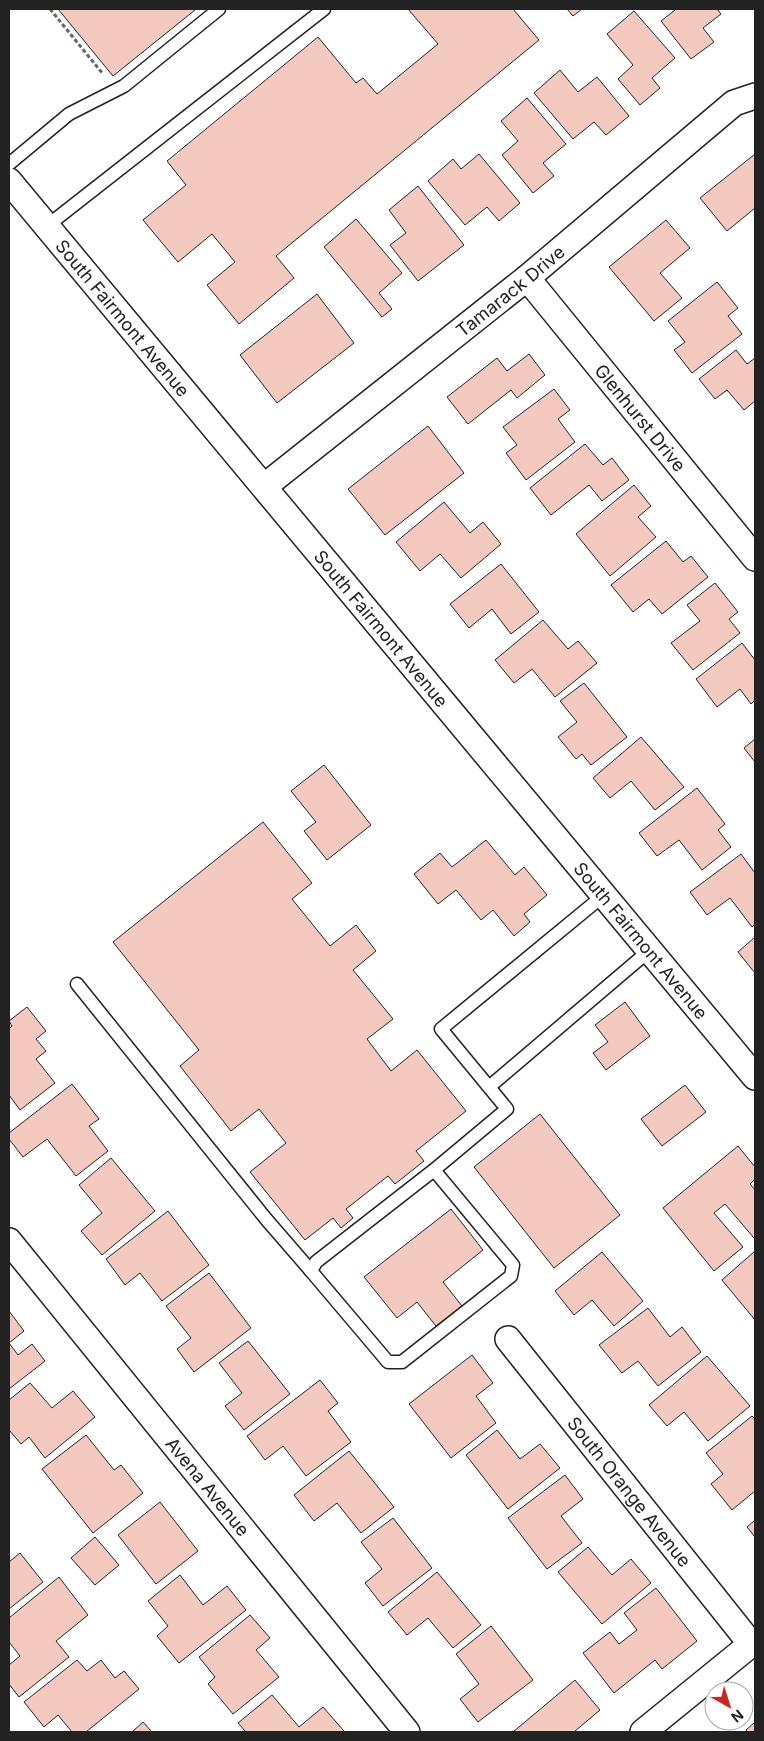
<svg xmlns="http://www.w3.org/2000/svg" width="764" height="1741" viewBox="0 0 764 1741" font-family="Inter,sans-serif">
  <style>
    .building { fill: #f3c9c0; stroke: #222 }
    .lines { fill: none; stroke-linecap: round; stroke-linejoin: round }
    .service-casing { stroke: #222; stroke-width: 15 }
    .minor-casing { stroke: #222; stroke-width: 28 }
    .path { stroke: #646464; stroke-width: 3; stroke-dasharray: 4 2.5; stroke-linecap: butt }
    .service { stroke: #fff; stroke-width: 12 }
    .minor { stroke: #fff; stroke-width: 25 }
    .labels { text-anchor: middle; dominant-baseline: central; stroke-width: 4; stroke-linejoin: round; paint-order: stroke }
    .street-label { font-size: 18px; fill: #222; stroke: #fff }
  </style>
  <rect width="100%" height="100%" fill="#fff"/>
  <g class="building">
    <path d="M58,9h136l1,1 -82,66z"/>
    <path d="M408,9h105l26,31 -263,216 18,22 -55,46 -32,-39 28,-23 -23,-28 -34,28 -35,-42 43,-35 -19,-24 151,-124 38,46 7,-5 14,16 61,-50z"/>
    <path d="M567,9h15l-9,7z"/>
    <path d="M674,9h43l4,5 -18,14 11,14 -23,17 -30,-38 14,-11z"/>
    <path d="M634,11l41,47 -23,20 8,10 -20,17 -22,-26 15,-14 -26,-31z"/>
    <path d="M560,70l18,22 19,-15 32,39 -23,19 -12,-13 -21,17 -39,-46z"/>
    <path d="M527,98l39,46 -23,19 11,13 -21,17 -31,-38 16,-14 -17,-20z"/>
    <path d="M479,154l41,49 -21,18 -12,-14 -22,18 -37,-44 25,-22 8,10z"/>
    <path d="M755,154v54l-28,23 -27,-33z"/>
    <path d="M418,186l46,59 -46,36 -28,-36 16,-12 -17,-23z"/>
    <path d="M356,219l46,54 -23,20 13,16 -10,8 -58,-70z"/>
    <path d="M666,220l24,28 -30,25 22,25 -28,23 -45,-54z"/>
    <path d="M717,282l21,26 -10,8 14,18 -50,39 -18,-23 11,-8 -17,-21z"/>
    <path d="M317,294l37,49 -77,60 -37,-48z"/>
    <path d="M736,350l11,14 8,-6v43l-11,9 -17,-20 -12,9 -16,-20z"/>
    <path d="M529,354l16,21 -28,23 -6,-8 -43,34 -21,-27 50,-39 10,13z"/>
    <path d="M554,389l16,21 -12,9 17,23 -49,38 -20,-27 11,-8 -14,-18z"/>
    <path d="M428,426l36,47 -79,62 -37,-46z"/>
    <path d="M585,444l18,21 9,-7 17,22 -27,21 -13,-16 -38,30 -21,-27z"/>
    <path d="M634,485l17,21 -13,11 18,20 -46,39 -34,-42z"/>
    <path d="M444,502l26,31 13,-11 18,22 -40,34 -21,-24 -20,17 -24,-29z"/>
    <path d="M666,541l17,21 8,-6 17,21 -46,37 -13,-15 -16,13 -22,-27z"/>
    <path d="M501,564l38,48 -28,22 -19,-25 -23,19 -19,-24z"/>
    <path d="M715,583l23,29 -9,7 11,14 -47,37 -22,-27 29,-22 -13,-16z"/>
    <path d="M543,620l25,29 10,-8 19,22 -42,34 -23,-28 -18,14 -19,-23z"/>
    <path d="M742,643l13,17v40l-4,4 -11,-15 -23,18 -21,-28z"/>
    <path d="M584,683l43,54 -36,28 -9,-11 -6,5 -18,-22 19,-15 -17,-21z"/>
    <path d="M641,737l43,50 -29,23 -24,-29 -21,17 -17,-20z"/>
    <path d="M755,739v23l-11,-14z"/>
    <path d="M324,765l47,60 -44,35 -23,-29 12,-9 -25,-31z"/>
    <path d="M697,788l28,36 -7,6 13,17 -29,23 -23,-30 -22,16 -18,-23z"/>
    <path d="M263,822l49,61 -20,16 38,47 26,-21 20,26 -23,19 40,49 -26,20 24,32 26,-21 49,61 -50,40 8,10 -29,23 -7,-8 -42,33 7,9 -12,10 -8,-10 -28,22 -55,-68 36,-29 -27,-34 -28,22 -51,-65 19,-16 -86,-108z"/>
    <path d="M486,840l29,35 9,-8 23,28 -23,19 6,8 -16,14 -21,-26 -12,10 -25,-30 -18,14 -24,-30 26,-21 12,14z"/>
    <path d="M741,854l14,19v51l-3,3 -22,-29 -23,17 -17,-23z"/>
    <path d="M755,937v36l-17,-21z"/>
    <path d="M625,1002l25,34 -44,34 -13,-17 15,-11 -13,-17z"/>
    <path d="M27,1007l19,24 -10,8 10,12 -10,8 19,24 -35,27 -11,-15v-66l3,-3 -3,-5z"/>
    <path d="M72,1084l27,35 -10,7 19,25 -32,25 -29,-37 -24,18 -14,-18v-6z"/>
    <path d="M685,1085l21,27 -44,34 -21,-27z"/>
    <path d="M540,1114l80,101 -66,53 -80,-101z"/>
    <path d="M738,1146l17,21v12l-5,5 5,6v47l-1,1 -29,-34 -11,9 29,34 -29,24 -51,-63z"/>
    <path d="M111,1158l44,53 -53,44 -21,-24 21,-18 -23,-28z"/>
    <path d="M451,1209l32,41 -40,32 19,24 -26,20 -19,-24 -20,16 -33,-41z"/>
    <path d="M168,1211l41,54 -47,36 -22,-28 -15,12 -19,-26z"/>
    <path d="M755,1251v69l-33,-40z"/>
    <path d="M602,1252l41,49 -29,25 -22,-26 -18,15 -19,-24z"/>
    <path d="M209,1273l42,55 -57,44 -17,-23 14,-11 -25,-32z"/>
    <path d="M648,1308l22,29 12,-10 19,25 -43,34 -20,-25 -16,12 -23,-28z"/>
    <path d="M9,1311l15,20 -15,12z"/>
    <path d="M248,1341l42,53 -46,36 -19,-24 17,-13 -23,-30z"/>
    <path d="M9,1343l9,12 14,-11 13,17 -36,28z"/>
    <path d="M472,1355l21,28 -17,13 20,27 -45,35 -42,-54z"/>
    <path d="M707,1356l43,50 -42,35 -24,-29 -17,14 -18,-21z"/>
    <path d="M320,1380l18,23 -10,8 23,31 -45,34 -23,-30 -18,14 -18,-24z"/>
    <path d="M30,1383l22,25 21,-17 22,26 -50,41 -16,-21 -8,7 -12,-14v-30z"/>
    <path d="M752,1416l3,3v72l-23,19 -21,-26 12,-10 -17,-21z"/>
    <path d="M497,1430l23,29 20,-15 20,24 -52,41 -42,-54z"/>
    <path d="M86,1435l28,35 7,-5 22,28 -50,40 -51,-64z"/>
    <path d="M349,1451l45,56 -33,26 -24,-30 -23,18 -20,-26z"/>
    <path d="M565,1475l18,24 -22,17 21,27 -35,26 -39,-51z"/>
    <path d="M160,1502l38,49 -42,33 -38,-49z"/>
    <path d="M393,1518l39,50 -49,38 -18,-23 17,-14 -21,-27z"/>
    <path d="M755,1520v17l-8,-10z"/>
    <path d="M95,1537l24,28 -24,20 -24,-27z"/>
    <path d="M588,1547l24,28 19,-16 20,24 -49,41 -44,-52z"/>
    <path d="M20,1553l23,29 -34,27v-47z"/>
    <path d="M437,1572l44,53 -28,23 -25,-30 -21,17 -19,-23z"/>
    <path d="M180,1575l23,30 24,-19 19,24 -67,53 -22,-27 11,-10 -20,-25z"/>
    <path d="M59,1577l29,38 -32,26 13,16 -50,40 -10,-13v-19l11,-9 -11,-14v-24z"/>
    <path d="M656,1588l41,53 -35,28 -7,-9 -41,33 -31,-40 27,-21 9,12 18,-14 -13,-17z"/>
    <path d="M250,1615l20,23 -14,12 23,27 -46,37 -25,-30 7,-7 -16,-20z"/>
    <path d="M491,1626l42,54 -55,42 -18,-23 19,-15 -23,-30z"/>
    <path d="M77,1660l10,11 14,-11 14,18 9,-7 15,18 -53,43h-14l-14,-17 -14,12 -20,-25z"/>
    <path d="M575,1680l25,30 -26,22h-61z"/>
    <path d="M272,1695l27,32 24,-20 21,24 -2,1h-96l-8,-9z"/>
    <path d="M143,1722l9,10h-20z"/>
    <path d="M755,1722v10h-8l-1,-2z"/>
  </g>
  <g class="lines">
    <defs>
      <g id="service">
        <path d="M9,164l60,-50 55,-28 95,-77"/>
        <path d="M47,226l277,-217"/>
        <path d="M77,984l189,235 45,52"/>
        <path d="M489,1087l161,-137"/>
        <path d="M434,1170l79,95 -2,11 -109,86h-14l-77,-91 5,-9 118,-92 73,-61 -66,-80 163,-134"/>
      </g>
      <g id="minor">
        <path id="s1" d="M9,181l746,896"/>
        <path id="s2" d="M527,278l228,280"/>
        <path id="s3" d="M265,487l5,-5 257,-204 207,-175 21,-7"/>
        <path id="s4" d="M9,1241l398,491"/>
        <path id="s5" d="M508,1339l243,305"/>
        <path d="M643,1732l112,-91"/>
      </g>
    </defs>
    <use href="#service" class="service-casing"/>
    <use href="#minor" class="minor-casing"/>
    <path class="path" d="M50,9l53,65"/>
    <use href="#service" class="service"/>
    <use href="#minor" class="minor"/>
  </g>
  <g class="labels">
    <g class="street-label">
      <text stroke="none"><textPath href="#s3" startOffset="314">Tamarack Drive</textPath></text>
      <text stroke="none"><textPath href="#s1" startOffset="178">South Fairmont Avenue</textPath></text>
      <text stroke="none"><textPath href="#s2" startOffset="180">Glenhurst Drive</textPath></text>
      <text stroke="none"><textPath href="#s1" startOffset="582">South Fairmont Avenue</textPath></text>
      <text stroke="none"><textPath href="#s1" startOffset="988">South Fairmont Avenue</textPath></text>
      <text stroke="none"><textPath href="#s4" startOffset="316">Avena Avenue</textPath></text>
      <text stroke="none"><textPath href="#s5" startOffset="195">South Orange Avenue</textPath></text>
    </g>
  </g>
  <rect width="764" height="1741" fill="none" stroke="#222222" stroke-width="20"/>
  <g transform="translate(729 1706) rotate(141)"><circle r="24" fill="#ffffff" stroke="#a7a7a7"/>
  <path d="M0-4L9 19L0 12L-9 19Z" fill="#c62828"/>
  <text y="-8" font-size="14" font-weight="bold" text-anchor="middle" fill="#222222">N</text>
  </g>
</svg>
